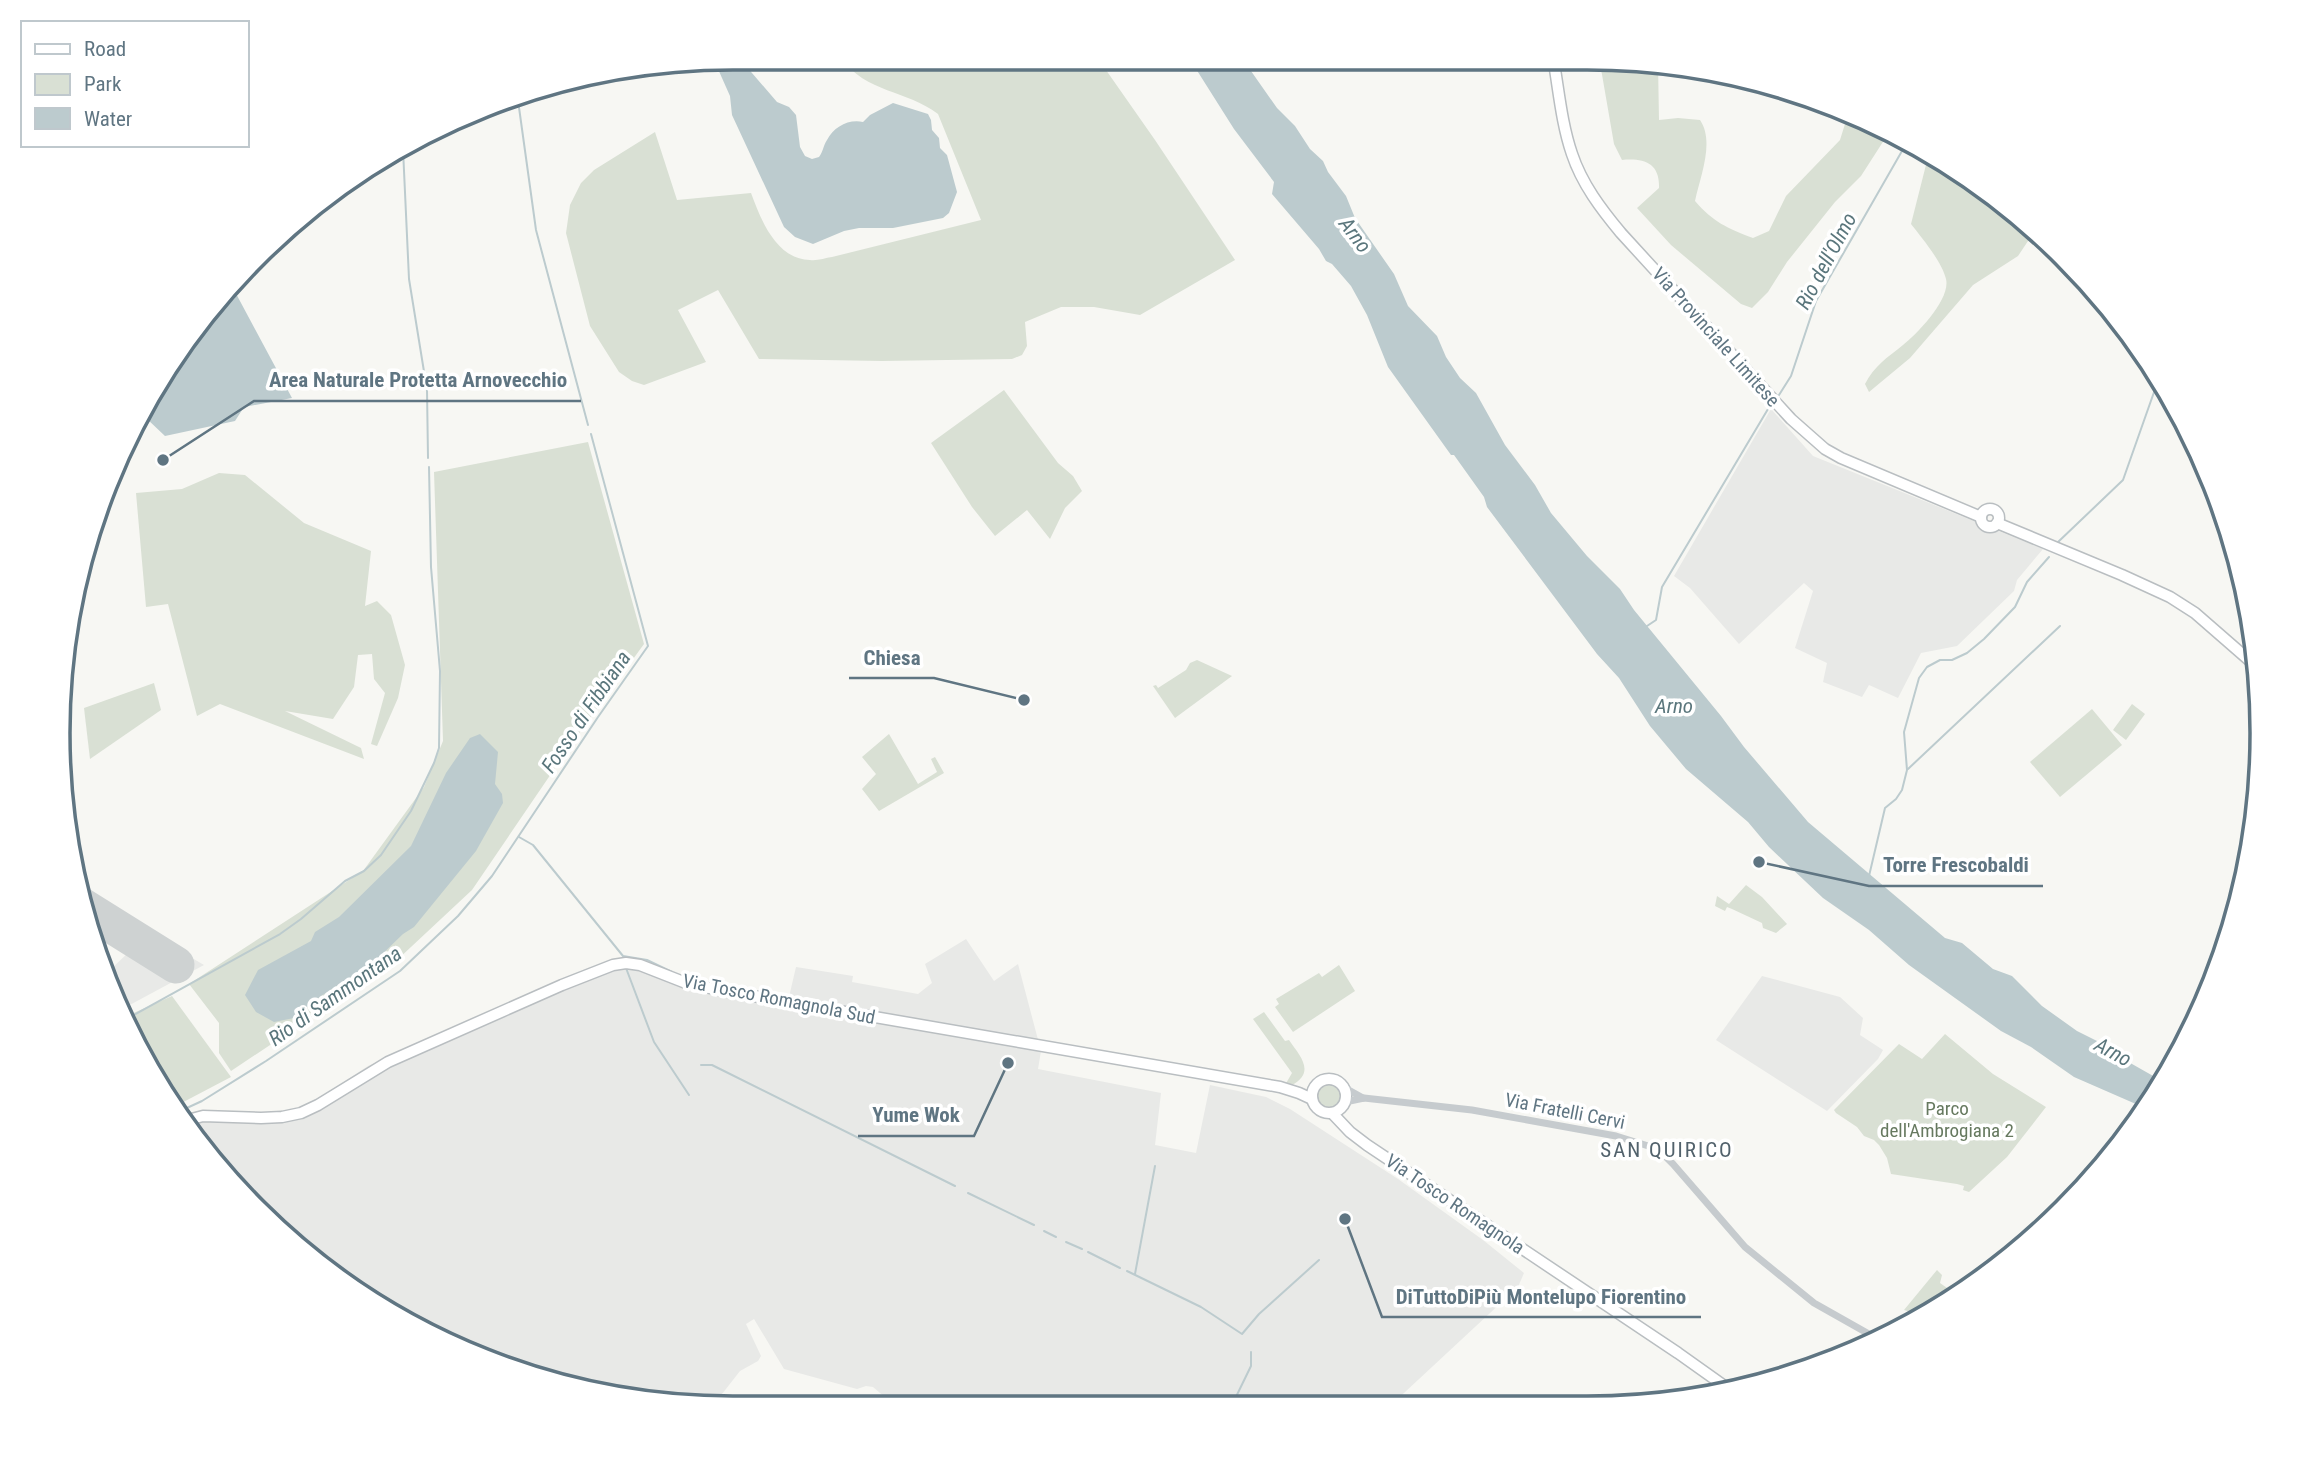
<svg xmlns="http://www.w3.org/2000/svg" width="2320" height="1466" viewBox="0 0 2320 1466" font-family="'Roboto Condensed',sans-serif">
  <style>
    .built { fill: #e8e9e7 }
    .green { fill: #d9e0d4 }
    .water { fill: #bccbce }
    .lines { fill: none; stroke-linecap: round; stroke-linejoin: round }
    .stream { stroke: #bccbce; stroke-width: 2 }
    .runway { stroke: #ced2d2; stroke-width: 37 }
    .major-casing { stroke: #b9bec1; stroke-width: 13 }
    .minor { stroke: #c6cbce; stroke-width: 7 }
    .major { stroke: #fff; stroke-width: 10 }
    .labels { text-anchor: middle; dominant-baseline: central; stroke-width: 7; stroke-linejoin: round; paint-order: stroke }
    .street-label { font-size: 19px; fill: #5f7582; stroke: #fff }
    .park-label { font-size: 19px; fill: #66795f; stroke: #fff }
    .water-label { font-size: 21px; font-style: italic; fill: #5a767c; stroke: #fff }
    .neighbourhood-label { font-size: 21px; letter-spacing: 2px; fill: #52626c; stroke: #fff }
    .rim { fill: none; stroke: #5f7582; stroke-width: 3.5 }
    .leader { fill: none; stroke: #5f7582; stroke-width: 2.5 }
    .callout-dot { fill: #5f7582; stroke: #fff; stroke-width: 2.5 }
    .callout-label { font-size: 21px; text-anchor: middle; font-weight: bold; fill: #5f7582; stroke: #fff; stroke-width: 7; stroke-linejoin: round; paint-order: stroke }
  </style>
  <rect width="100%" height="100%" fill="#f7f7f3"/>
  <g class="built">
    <path d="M1771,409l42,47 230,93 -26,31 -3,11 -57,55 -36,7 -23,45 -29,-13 -7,12 -39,-15 4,-19 -32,-15 18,-57 -9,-8 -65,61 -49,-56 -16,-12z"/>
    <path d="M78,888l90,56 36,21 -78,42 -17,-36 20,-19 -39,-25 -9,-19z"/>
    <path d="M966,939l28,42 24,-17 23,87 -3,18 123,24 -6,52 41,8 14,-68 56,12 24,12 108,70 85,61 41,33 -6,14 -128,119 -497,-2 -20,-17 -7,-1 -9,3 -73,-20 -30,-50 -8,5 15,32 -3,5 -18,10 -25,32h-70l-170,-46 -153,-89 -141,-150 83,-3 29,-5 20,-8 55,-36 249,-107 19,1 51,20 102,17 7,-30 57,9 -1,6 66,12 14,-11 -7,-19z"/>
    <path d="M1762,976l78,21 23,21 -3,17 23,15 -5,9 -51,52 -111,-71z"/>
  </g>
  <g class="green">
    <path d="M841,58l258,2 56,80 80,120 -95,55 -46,-8h-33l-36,15 2,24 -5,9 -10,4 -130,2 -123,-2 -41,-69 -40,20 28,52 -62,23 -12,-4 -13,-9 -29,-46 -24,-93 4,-28 11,-22 13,-13 61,-38 22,68 74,-7c10,27 25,66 59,67 7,1 15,-2 22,-3l149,-37 -43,-106c-31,-24 -72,-21 -97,-56z"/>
    <path d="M1600,63h58l1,57 19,-2 22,2c15,22 0,57 -5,81 18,21 32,27 58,37l16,-7 17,-35 54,-56 9,-29 39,23 -27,42 -26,26 -48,60 -19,30 -16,16 -11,-4 -70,-59 -34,-37 22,-20c1,-25 -15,-30 -37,-28l-8,-16z"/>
    <path d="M1928,157l61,35 43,43 -14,21 -45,29 -63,73 -41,34 -4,-8c9,-18 23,-27 38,-39 14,-11 48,-46 43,-66 -4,-17 -24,-41 -35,-55z"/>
    <path d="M1004,390l54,73 15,13 9,15 -17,17 -15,31 -23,-29 -32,26 -23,-29 -41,-64z"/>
    <path d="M588,442l56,202 -74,102 -98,144 -76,71 -165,110 -12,-18v-30l-30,-39 174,-113 61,-84 19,-46 -9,-269z"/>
    <path d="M219,473l26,2 59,48 67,28 -6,55 12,-5 14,14 14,50 -7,33 -21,48 -6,-2 14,-51 -11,-14 -2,-25 -14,1 -4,32 -21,32 -48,-8 76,37 3,11 -144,-55 -23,12 -29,-112 -22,3 -10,-114 46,-4z"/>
    <path d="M1197,660l35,16 -57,42 -22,-32 3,-1 2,3 28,-18 4,-7z"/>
    <path d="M154,683l7,27 -71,49 -6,-51z"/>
    <path d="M2132,704l13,10 -19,26 -13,-10z"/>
    <path d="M2092,709l30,36 -62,52 -30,-35z"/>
    <path d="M889,734l29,50 19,-12 -6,-13 4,-2 9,16 -65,38 -17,-22 14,-15 -14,-17z"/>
    <path d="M1746,885l16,12 25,27 -11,9 -13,-5 -1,-5 -30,-14 -5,-2 -2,4 -10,-5 2,-10 12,8z"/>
    <path d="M1339,965l16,26 -62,41 -18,-25 4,-3 -3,-5 43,-26 3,4z"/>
    <path d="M172,996l59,81 -59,31 -43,-93z"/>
    <path d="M1264,1012l21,29 4,-1c11,16 27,32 3,45h-7l7,-12 -39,-54z"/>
    <path d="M1945,1034l48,40 53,33 -39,50 -38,35 -6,-2 1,-4 -7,-2 -66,-10 -4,-16 -8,-13 -5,-5 -10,-4 -7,-9 -21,-14 -2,-3 65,-66 23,15z"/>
    <circle cx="1329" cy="1096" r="13"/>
    <path d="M1937,1270l5,5 -2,8 17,12 -31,22 -22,-7z"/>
  </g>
  <g class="water">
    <path d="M729,60l17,6 31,36 12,5 7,8 4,32 5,9 7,3 7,-2c4,-5 4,-11 8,-17 7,-13 21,-21 36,-18l7,-7 23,-12 35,11 3,6 1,10 7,8 1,10 7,7 10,37 -8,21 -6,5 -50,10h-34l-15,3 -31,13 -18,-7 -11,-10 -52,-112 -2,-19 -12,-27 2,-5z"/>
    <path d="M1191,61h53l33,47 18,18 15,23 13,12 5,11 18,24 9,22 39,56 14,32 29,30 9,21 14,21 16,15 29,52 30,40 16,28 36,43 33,33 14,21 87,106 23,31 64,75 137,116 17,5 31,26 19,7 30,30 35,25 32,16 16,13 37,21 -17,27 -71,-31 -43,-30 -30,-16 -92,-66 -40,-35 -46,-32 -54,-51 -21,-25 -62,-53 -36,-43 -31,-48 -22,-24 -110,-147 -3,-10 -30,-42h-3l-63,-88 -21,-52 -16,-29 -19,-22 -6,-3 -7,-12 -47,-55 2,-12 -40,-53z"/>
    <path d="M233,288l59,110 -48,9 -9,14 -70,15 -19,-18 52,-96z"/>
    <path d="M480,734l18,18 -3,32 7,10 1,9 -27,48 -62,76 -11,7 -31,30 -51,32 -27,22 -20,4 -18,-10 -11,-17 13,-25 53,-29 4,-9 24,-15 72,-71 35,-73 24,-35z"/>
  </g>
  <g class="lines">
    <g class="stream">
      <path d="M517,93l19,137 52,195"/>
      <path d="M403,149l6,130 18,111 1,68"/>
      <path d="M1779,395l12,-19 25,-75 90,-157"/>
      <path d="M2057,543l66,-63 36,-102"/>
      <path d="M1647,626l9,-6 6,-33 106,-178"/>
      <path d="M1908,769l152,-143"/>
      <path d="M519,837l14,8 90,111 24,4 25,12"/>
      <path d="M1869,876l16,-68 11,-9 6,-9 5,-20 -3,-38 15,-54 8,-11 13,-7h12l15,-7 17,-14 31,-32 12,-25 22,-25"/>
      <path d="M626,968l28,74 35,53"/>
      <path d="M718,985l70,12"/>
      <path d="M130,1017l150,-83 21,-15 44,-38 19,-10 17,-16 30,-44 23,-48 5,-15 1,-77 -9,-104 -2,-100"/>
      <path d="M701,1065h11l243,121"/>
      <path d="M176,1113l26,-12 64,-40 134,-90 58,-55 34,-40 106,-159 50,-71 -57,-212"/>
      <path d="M968,1193l66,32"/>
      <path d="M1044,1231l12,6"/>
      <path d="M1066,1242l16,7"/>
      <path d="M1088,1252l32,16"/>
      <path d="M1127,1271l74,36 41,27 17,-20 60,-54"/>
      <path d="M1135,1274l20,-108"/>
      <path d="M1232,1405l19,-39v-14"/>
    </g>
    <path class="runway" d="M80,905l96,60"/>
    <defs>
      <g id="major">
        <path d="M1554,63c5,30 8,62 18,91 10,30 29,55 49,79l170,186 34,30 16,9 140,59"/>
        <circle cx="1990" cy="518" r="9"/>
        <path d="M1997,523l125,52 48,22 25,16 62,54"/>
        <circle cx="1329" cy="1096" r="17"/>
        <path d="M1332,1113l18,19 17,13 311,208 52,37"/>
        <path d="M184,1121l19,-5 58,2 21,-1 19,-4 17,-8 70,-43 174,-77 51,-20 13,-2 14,2 46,18 38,8 556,96 19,6 13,6"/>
      </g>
    </defs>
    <use href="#major" class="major-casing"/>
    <g class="minor">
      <path d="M1345,1088l18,10"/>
      <path d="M1345,1102l19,-4 108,12 144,26 42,13 15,15 72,83 69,56 62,35"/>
    </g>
    <use href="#major" class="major"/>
  </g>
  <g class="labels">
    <g class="street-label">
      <text transform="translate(1716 337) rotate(48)">Via Provinciale Limitese</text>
      <text transform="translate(779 999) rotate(11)">Via Tosco Romagnola Sud</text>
      <text transform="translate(1565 1111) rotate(11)">Via Fratelli Cervi</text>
      <text transform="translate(1455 1204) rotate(34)">Via Tosco Romagnola</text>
    </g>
    <g class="park-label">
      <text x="1947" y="1108">Parco<tspan x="1947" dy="22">dell'Ambrogiana 2</tspan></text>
    </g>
    <g class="water-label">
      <text transform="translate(1355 235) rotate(53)">Arno</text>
      <text transform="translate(1826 261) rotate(-62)">Rio dell'Olmo</text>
      <text x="1674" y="706">Arno</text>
      <text transform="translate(586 712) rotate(-56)">Fosso di Fibbiana</text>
      <text transform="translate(335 996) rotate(-35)">Rio di Sammontana</text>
      <text transform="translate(2113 1052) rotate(28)">Arno</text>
    </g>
    <g class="neighbourhood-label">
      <text x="1667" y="1150">SAN QUIRICO</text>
    </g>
  </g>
  <path d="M0 0H2320V1466H0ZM733 70H1587A663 663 0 0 1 2250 733V733A663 663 0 0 1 1587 1396H733A663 663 0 0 1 70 733V733A663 663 0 0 1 733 70Z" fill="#fff" fill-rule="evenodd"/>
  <path class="rim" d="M733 70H1587A663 663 0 0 1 2250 733V733A663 663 0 0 1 1587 1396H733A663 663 0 0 1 70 733V733A663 663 0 0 1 733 70Z"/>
  <path class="leader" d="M163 460L254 401H581M1024 700L934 678H849M1759 862L1869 886H2043M1008 1063L974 1136H858M1345 1219L1382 1317H1701"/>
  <g class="callout-dot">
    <circle cx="163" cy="460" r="7"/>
    <circle cx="1024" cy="700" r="7"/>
    <circle cx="1759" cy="862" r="7"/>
    <circle cx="1008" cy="1063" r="7"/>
    <circle cx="1345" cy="1219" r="7"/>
  </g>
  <g class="callout-label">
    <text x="418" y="387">Area Naturale Protetta Arnovecchio</text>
    <text x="892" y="665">Chiesa</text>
    <text x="1956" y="872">Torre Frescobaldi</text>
    <text x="916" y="1122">Yume Wok</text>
    <text x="1541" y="1304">DiTuttoDiPiù Montelupo Fiorentino</text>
  </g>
  <rect x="21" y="21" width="228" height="126" fill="#ffffff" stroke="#bfc8cd" stroke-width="2"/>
  <rect x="35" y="44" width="35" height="10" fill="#ffffff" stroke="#bfc8cd" stroke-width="2"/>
  <text x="84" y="56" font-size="21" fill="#5f7582">Road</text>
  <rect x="35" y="74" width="35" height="21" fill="#d9e0d4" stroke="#bfc8cd" stroke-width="2"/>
  <text x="84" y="91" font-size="21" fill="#5f7582">Park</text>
  <rect x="35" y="108" width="35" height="21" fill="#bccbce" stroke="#bfc8cd" stroke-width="2"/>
  <text x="84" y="126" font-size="21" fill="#5f7582">Water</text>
</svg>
